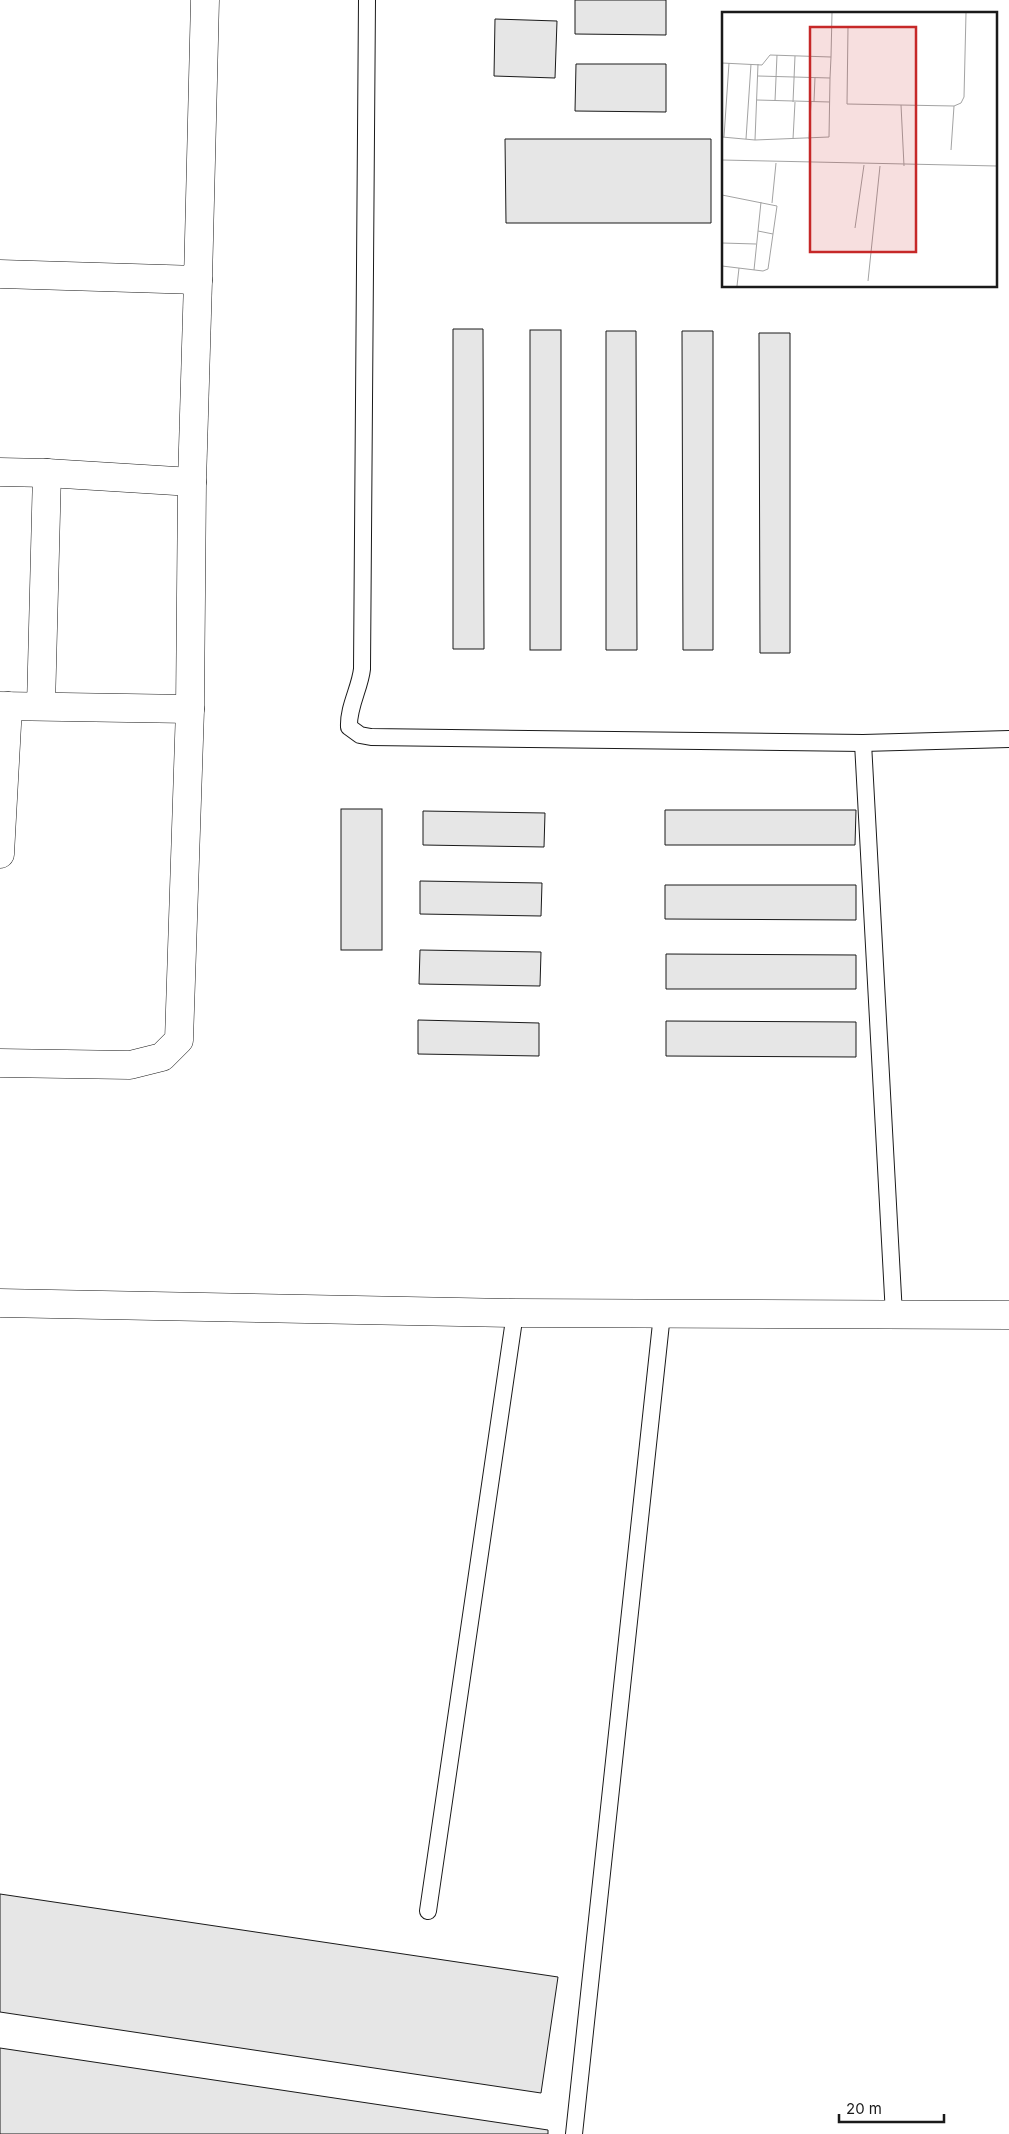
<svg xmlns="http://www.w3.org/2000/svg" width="1009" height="2134" viewBox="0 0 1009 2134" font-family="Inter,sans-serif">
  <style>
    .building { fill: #e6e6e6; stroke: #1a1a1a }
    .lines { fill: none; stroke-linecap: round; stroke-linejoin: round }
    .service-casing { stroke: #1a1a1a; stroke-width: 18 }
    .minor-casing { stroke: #1a1a1a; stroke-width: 29 }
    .primary-casing { stroke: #1a1a1a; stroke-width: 29 }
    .service { stroke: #fff; stroke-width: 16 }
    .minor { stroke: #fff; stroke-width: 28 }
    .primary { stroke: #fff; stroke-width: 28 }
    .inset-road { fill: none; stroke: #a3a3a3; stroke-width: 1 }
    .view { fill: #c62828; fill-opacity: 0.15; stroke: #c62828; stroke-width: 2.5 }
    .inset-edge { fill: none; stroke: #1a1a1a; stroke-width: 2.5 }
  </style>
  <rect width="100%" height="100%" fill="#fff"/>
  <g class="building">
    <path d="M575,0h91v35l-91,-1z"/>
    <path d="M495,19l62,2 -2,57 -61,-2z"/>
    <path d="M576,64h90v48l-91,-1z"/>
    <path d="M505,139h206v84h-205z"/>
    <path d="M453,329h30l1,320h-31z"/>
    <rect x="530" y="330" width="31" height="320"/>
    <path d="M606,331h30l1,319h-31z"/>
    <path d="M682,331h31v319h-30z"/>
    <path d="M759,333h31v320h-30z"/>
    <rect x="341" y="809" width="41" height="141"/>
    <path d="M665,810h191l-1,35h-190z"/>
    <path d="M423,811l122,2 -1,34 -121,-2z"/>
    <path d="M420,881l122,2 -1,33 -121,-2z"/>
    <path d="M665,885h191v35l-191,-1z"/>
    <path d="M420,950l121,2 -1,34 -121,-2z"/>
    <path d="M666,954l190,1v34h-190z"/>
    <path d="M418,1020l121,3v33l-121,-2z"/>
    <path d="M666,1021l190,1v35l-190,-1z"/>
    <path d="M0,1894l558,83 -17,116 -541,-81z"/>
    <path d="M0,2048l548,82v4h-548z"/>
  </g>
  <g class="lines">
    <defs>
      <g id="service">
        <path d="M367,0l-5,669c-2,19 -14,38 -13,58l11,8 11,2 492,6 146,-4"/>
        <path d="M863,743l31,572"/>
        <path d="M428,1911l87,-598"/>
        <path d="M574,2134l88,-820"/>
      </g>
      <g id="minor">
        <path d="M0,274l198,6 7,-280"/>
        <path d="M0,472l47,1 145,9 -2,227 -11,331 -17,17 -32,8 -130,-2"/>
        <path d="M192,482l6,-202"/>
        <path d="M0,706l190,3"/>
        <path d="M41,706l6,-233"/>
        <path d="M0,854l8,-148"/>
      </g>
      <path id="primary" d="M0,1303l515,10 494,2"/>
    </defs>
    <use href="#service" class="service-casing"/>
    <use href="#minor" class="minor-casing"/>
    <use href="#primary" class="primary-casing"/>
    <use href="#service" class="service"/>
    <use href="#minor" class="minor"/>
    <use href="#primary" class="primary"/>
  </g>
  <g transform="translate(722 12)">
    <rect width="275" height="275" fill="#fff"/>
    <path class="inset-road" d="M126,15l-1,77 107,2 -3,44M0,51l40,2 8,-10 61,2 1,-44M108,66l1,-21M35,88l73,2M53,89l2,-46M71,90l2,-46M92,90l1,-25M179,93l3,61M232,94l7,-3 3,-6 2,-84M0,125l33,3 3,-76M2,125l5,-74M24,127l5,-75M71,127l2,-37M87,127l2,-37M33,128l74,-3 1,-59 -72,-2M0,148l275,6M0,183l55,11 -9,63 -5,2 -41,-5M50,191l4,-40M133,216l9,-63M36,219l15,3M0,231l34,1M32,258l7,-68M146,269l12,-115M15,274l2,-18"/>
    <path class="view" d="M88,15h106v225h-106z"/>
    <rect width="275" height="275" class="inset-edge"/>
  </g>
  <path d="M839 2114v8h105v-8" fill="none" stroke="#1a1a1a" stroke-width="2.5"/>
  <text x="846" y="2114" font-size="15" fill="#1a1a1a" stroke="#ffffff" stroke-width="4" paint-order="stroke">20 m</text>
</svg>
